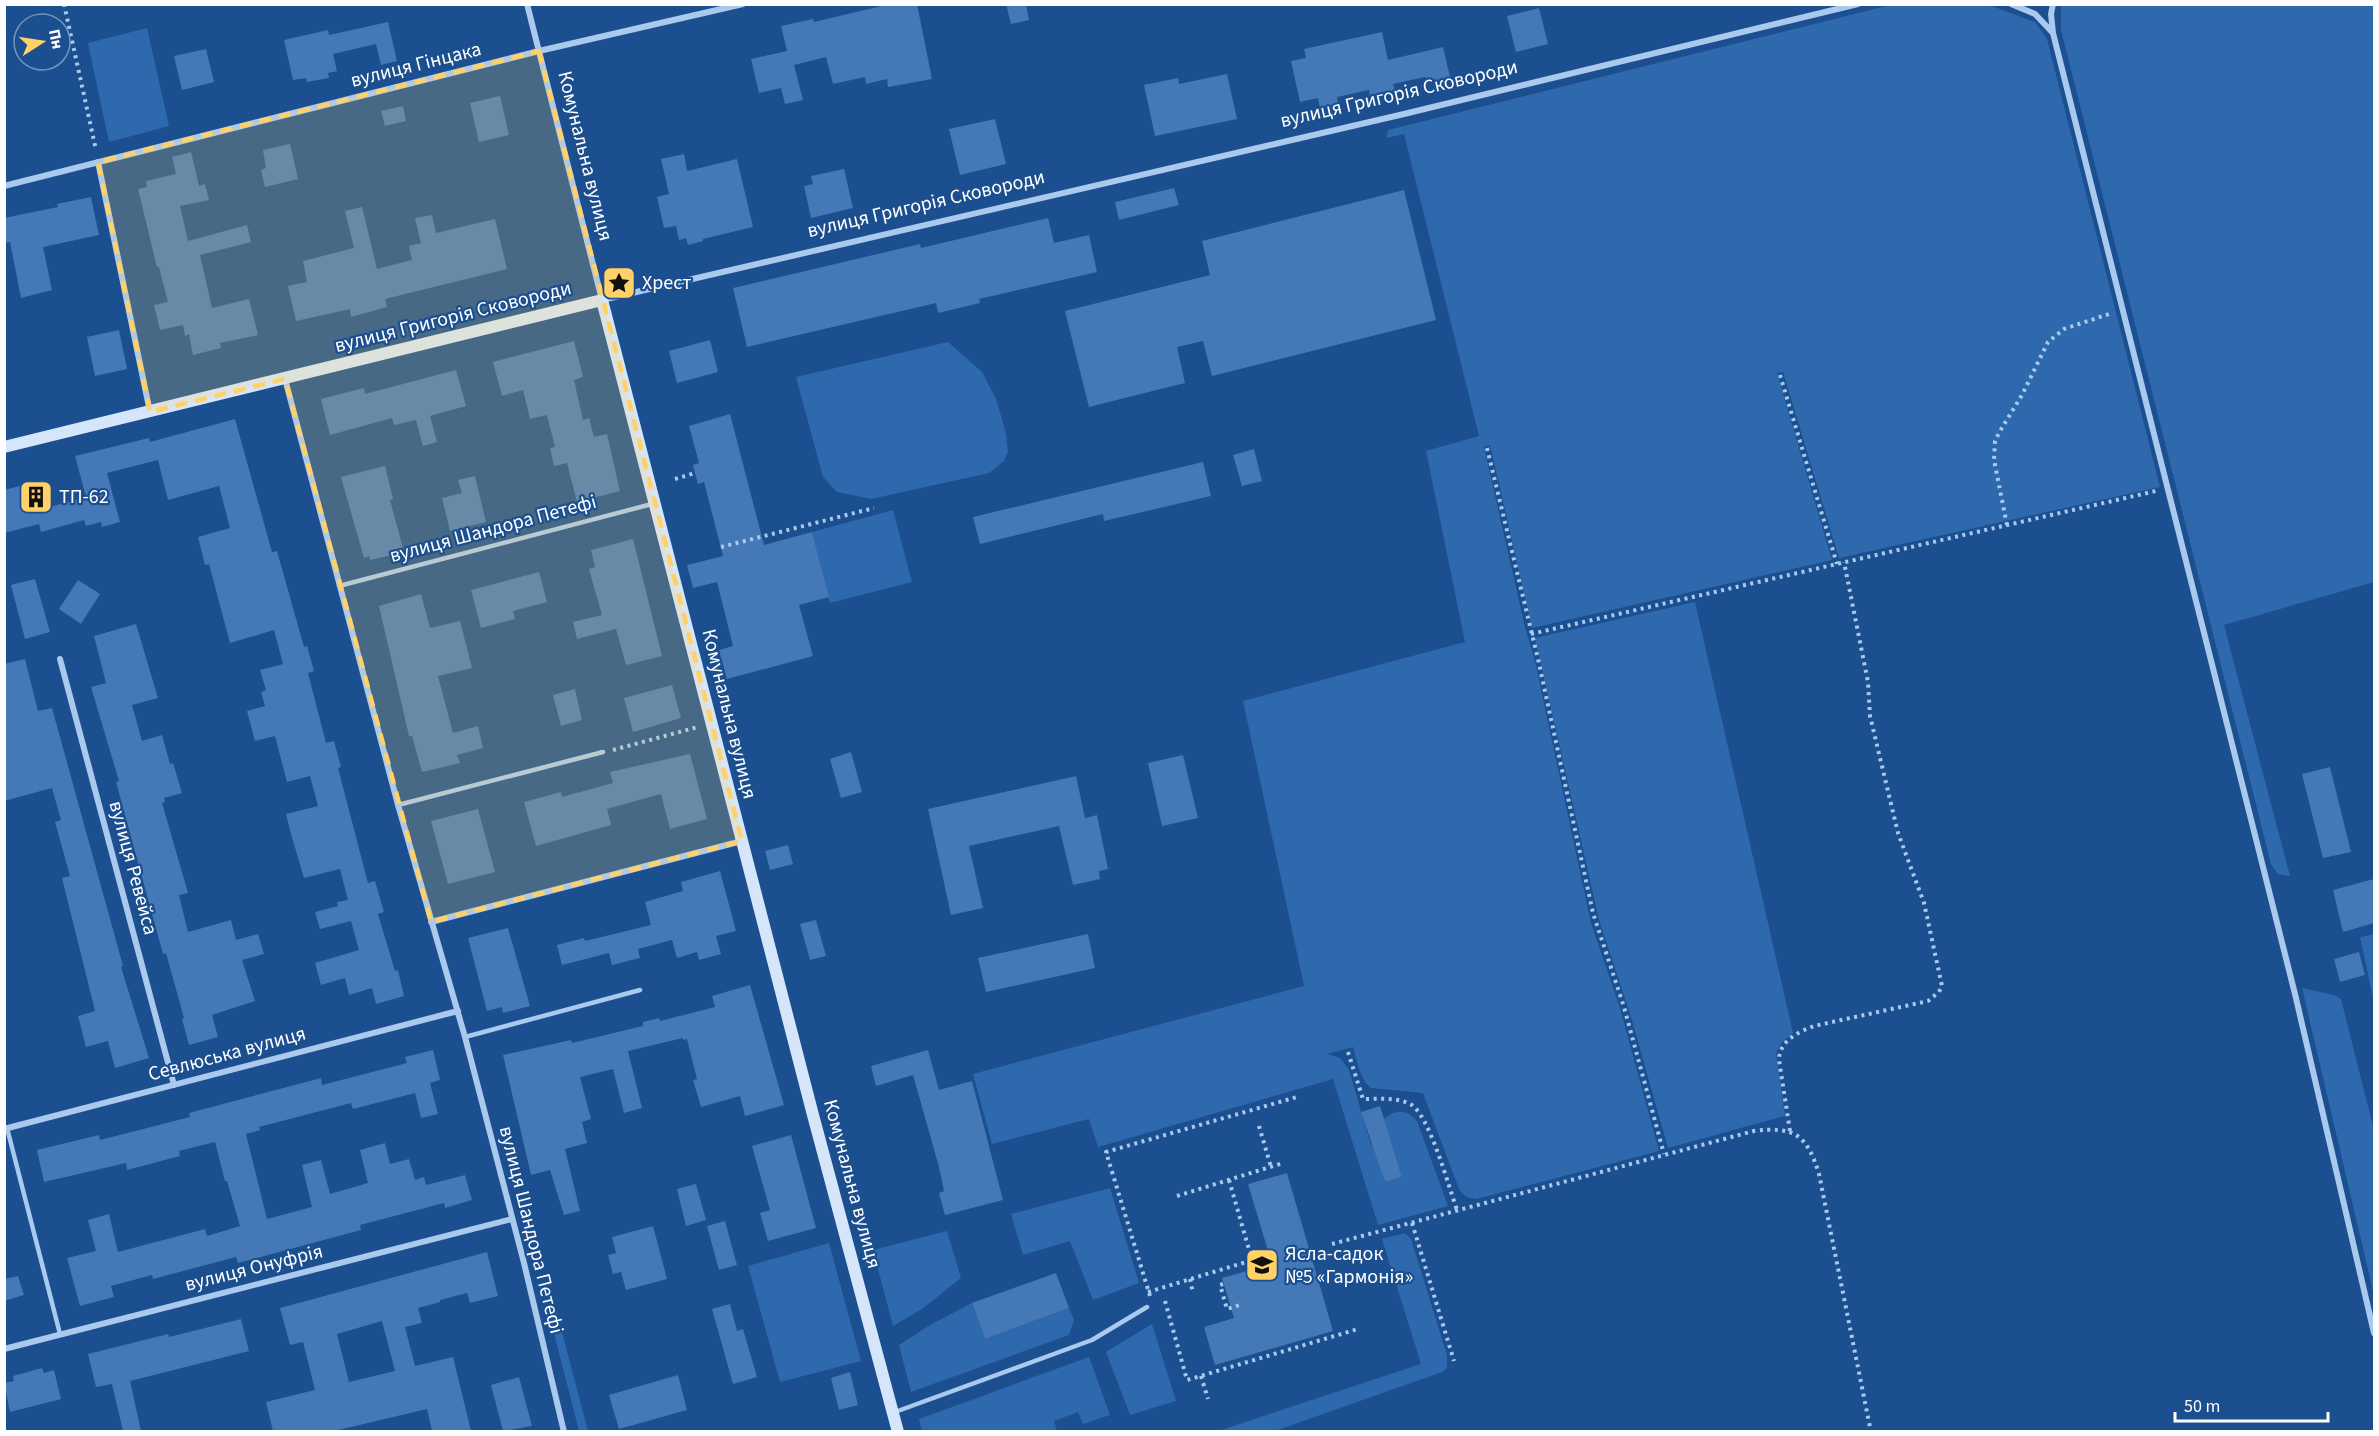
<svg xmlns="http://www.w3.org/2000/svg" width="2379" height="1436" viewBox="0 0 2379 1436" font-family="'Source Sans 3',sans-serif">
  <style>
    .green { fill: #2e69ad }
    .building { fill: #4478b7; fill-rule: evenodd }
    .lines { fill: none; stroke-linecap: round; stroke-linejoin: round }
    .path { stroke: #a9c9ee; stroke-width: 4; stroke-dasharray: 3 4.5; stroke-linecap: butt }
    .service { stroke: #a9c9ee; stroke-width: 4.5 }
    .minor { stroke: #a9c9ee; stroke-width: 6 }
    .secondary { stroke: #d6e6fa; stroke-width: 12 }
    .marked { fill: #ffd166; fill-opacity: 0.2; stroke: #ffd166; stroke-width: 4.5; stroke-dasharray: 12 8; stroke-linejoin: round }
    .labels { text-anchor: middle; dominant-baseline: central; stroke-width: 4.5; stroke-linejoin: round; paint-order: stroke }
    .street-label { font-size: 20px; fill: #fff; stroke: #1b4f8f }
    .poi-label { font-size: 20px; fill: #fff; stroke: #1b4f8f; text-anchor: start }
  </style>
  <rect width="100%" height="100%" fill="#1b4f8f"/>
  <g class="green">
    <path d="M1890,5h99l46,17 12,17 113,448 -321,71 -56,-186 -6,1 55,187 -300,68 -42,-183 -6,2 41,180 10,34 56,262 29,85 39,143 -183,48c-9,-1 -12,-3 -17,-10l-36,-96 -52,-5c-11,-8 -14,-28 -18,-41l-26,7 13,4 9,12 22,75h2l12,37 17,-5 -18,-58c12,-10 22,-10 33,2l31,85 -70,19 -45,-146 -235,68 -9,-28 -97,25 -19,-70 331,-88 -61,-285 222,-59 -39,-191 53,-15 -75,-302 -18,4 2,-8z"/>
    <path d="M2061,5h313v577l-150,43 66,251 -12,-2 -7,-10 -210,-834z"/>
    <path d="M147,28l22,98 -60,16 -21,-99z"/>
    <path d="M948,342l34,30 14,27 10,34 2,19 -4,9 -15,12 -118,26 -34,-7 -14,-15 -27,-100z"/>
    <path d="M893,510l19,72 -82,21 -18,-71z"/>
    <path d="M1695,602l98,431 -11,9 -6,11 9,63 -117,32 -37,-131 -32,-97 -64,-282z"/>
    <path d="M2374,934v68l-14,-65z"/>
    <path d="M2302,988l32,7 7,4 33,131v165z"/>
    <path d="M1110,1188l29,95 -46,17 -23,-59 -47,14 -12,-41z"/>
    <path d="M947,1231l14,47 -39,31 -29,17 -20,-76z"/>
    <path d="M1405,1233l6,6 36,116v13l-5,4 -167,59h-57l203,-67 -39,-125z"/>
    <path d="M829,1243l32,118 -81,21 -32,-116z"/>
    <path d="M972,1303l13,36 84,-31 5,12 -5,15 -158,57 -12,-47 31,-20z"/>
    <path d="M556,1309l32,122h-9l-30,-117 3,-4z"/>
    <path d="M1152,1324l24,77 -46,14 -24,-63z"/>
    <path d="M1089,1357l21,58 -27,9 -5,-12 -24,9 3,10h-135l-3,-12z"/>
  </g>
  <g class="building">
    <path d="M890,4h27l15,75 -44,8 -1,-8 -21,5 -1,-7 -32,7 -7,-27 -32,8 9,35 -18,4 -4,-16 -22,5 -8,-34 36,-8 -6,-25 32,-7 1,3z"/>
    <path d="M1006,4h20l3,16 -18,4z"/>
    <path d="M1539,8l9,36 -32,8 -9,-36z"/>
    <path d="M388,22l9,39 -16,4 -5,-21 -43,10 4,17 -9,2 1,5 -22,4 -1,-4 -13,2 -9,-40 44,-10 1,5z"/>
    <path d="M1382,32l6,28 55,-13 7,30 -23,6 -2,-6 -32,7 2,7 -25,6 -1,-7 -32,7 1,8 -18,3 -2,-10 -18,4 -9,-41 15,-3 -2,-9z"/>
    <path d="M206,49l8,33 -32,8 -8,-34z"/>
    <path d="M1227,74l10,45 -82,17 -11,-51 34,-7 1,6z"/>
    <path d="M500,96l9,39 -30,7 -9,-39z"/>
    <path d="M403,106l3,15 -21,5 -4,-15z"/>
    <path d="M995,119l11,45 -46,11 -11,-46z"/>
    <path d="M290,144l8,35 -33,8 -4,-17 5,-2 -3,-18z"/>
    <path d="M191,152l8,34 6,-2 4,16 -29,6 8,35 59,-16 4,17 -51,13 12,53 37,-9 9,36 -38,8 1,5 -28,7 -4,-21 -4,2 -2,-11 -23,5 -6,-25 14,-3 -9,-35h-2l-19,-78 9,-2 -1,-6 30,-7 -4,-17z"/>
    <path d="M684,154l3,17 50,-12 16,68 -50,12v2l-15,4 -2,-7 -7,2 -3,-14 -12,2 -7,-31 12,-3 -8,-35z"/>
    <path d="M844,169l9,39 -42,10 -7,-32 9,-2 -2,-8z"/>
    <path d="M1174,188l5,17 -60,15 -4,-18z"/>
    <path d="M1404,190l32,130 -224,56 -9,-35 -26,6 8,36 -96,24 -24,-96 145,-36 -8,-34z"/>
    <path d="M91,197l8,38 -56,12 9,43 -31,8 -11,-56 -6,1v-25l54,-11 -1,-3z"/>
    <path d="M362,207l15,62 35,-9 -3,-14 12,-3 -6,-25 17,-3 4,18 59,-14 12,50 -122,30 2,8 -36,10 -1,-8 -54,12 -8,-35 19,-4 -4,-21 51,-13 -9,-37z"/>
    <path d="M1048,218l6,25 35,-8 8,37 -118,27 1,4 -42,10 -2,-10 -189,44 -14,-59 187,-44 1,4z"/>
    <path d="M119,330l8,39 -32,7 -8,-39z"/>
    <path d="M710,340l8,32 -41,11 -8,-32z"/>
    <path d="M574,341l9,36 -9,3 9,40 6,-2 5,19 13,-3 13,57 -43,11 -10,-39 -13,3 -4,-18 5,-1 -8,-32 -17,4 -7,-29 -21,6 -9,-34z"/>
    <path d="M456,370l10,36 -36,10 7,26 -14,4 -7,-26 -22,5 -2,-7 -62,17 -9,-36 43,-11 1,6z"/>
    <path d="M730,414l34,131 48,-13 17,65 -30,8 14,51 -86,23 -8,-29 14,-4 -16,-64 -24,6 -6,-23 36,-9 -19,-74 -6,2 -3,-11 -2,-8 6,-2 -10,-37z"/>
    <path d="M235,419l37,133 5,-1 27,96 3,-1 7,25 -6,2 18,70 8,-2 7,26 -3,1 30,115 7,-2 9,31 -6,2 17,57 3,-1 6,26 -28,8 -4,-16 -23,7 -4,-17 -24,7 -6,-22 44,-13 -8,-29 -31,8 -5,-17 23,-6 -1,-4 11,-2 -8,-31 -36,9 -13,-44 -5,-20 32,-8 -8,-30 -23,6 -12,-46 -20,5 -8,-30 18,-5 -4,-14 5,-2 -6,-20 23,-6 -9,-34 -44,13 -21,-79 -4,1 -7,-28 32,-9 -11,-42 -51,14 -10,-40 -51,13 13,49 -18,5 -1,-5 -15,4 -2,-6 -43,12 -2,-8 -35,9v-43l39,-10 7,27 36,-10 -11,-41 74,-18 1,4z"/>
    <path d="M1254,449l8,32 -20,5 -9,-31z"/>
    <path d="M1203,462l8,34 -107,25 -1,-7 -123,30 -7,-27z"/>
    <path d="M385,466l8,33 -3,1 14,52 -34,8 -1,-4 -5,2 -23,-81z"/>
    <path d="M475,476l11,46 -36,9 -8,-33 20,-5 -4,-13z"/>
    <path d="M633,539l29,117 -36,9 -10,-36 -39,10 -4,-17 29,-7 -13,-46 6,-2 -4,-17z"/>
    <path d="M539,572l8,30 -34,9 2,8 -34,9 -10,-38z"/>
    <path d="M35,579l15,53 -25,7 -14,-54z"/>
    <path d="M78,580l22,14 -19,30 -22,-15z"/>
    <path d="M421,594l9,34 30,-7 12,47 -34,8 15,57 25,-7 5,22 -26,7 3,8 -38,9 -10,-36h-3l-30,-130z"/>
    <path d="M136,624l22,74 -26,7 10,36 20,-6 8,29 3,-1 9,30 -18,5 1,4 -3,1 26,90 -9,2 9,37 43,-12 5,20 22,-6 6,20 -22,6 13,41 -43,14 6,22 -29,8 -7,-26 2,-1 -18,-65 -3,1 -47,-172 3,-1 -28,-94 15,-4 -12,-47z"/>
    <path d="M25,659l13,52 14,-3 71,258 -2,1 28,91 -34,10 -7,-27 -22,6 -8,-31 17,-5 -33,-133 8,-2 -15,-54 6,-2 -9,-32 -48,13v-137z"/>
    <path d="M672,685l9,33 -48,14 -9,-34z"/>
    <path d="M575,689l7,31 -21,6 -8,-31z"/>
    <path d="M851,752l11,40 -21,6 -11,-39z"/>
    <path d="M690,754l17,65 -37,10 -9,-35 -54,15 4,16 -75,21 -12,-44 37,-10 1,5 51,-14 -3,-11z"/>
    <path d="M1183,755l15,63 -36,8 -14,-63z"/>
    <path d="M2330,767l21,85 -28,6 -21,-84z"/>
    <path d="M1076,776l9,42 12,-3 11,54 -9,2 1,8 -27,6 -14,-59 -90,20 14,62 -32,7 -23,-106z"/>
    <path d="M478,809l17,63 -47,12 -17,-63z"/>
    <path d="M788,845l5,19 -23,6 -5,-19z"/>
    <path d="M720,871l16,60 -20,5 5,18 -22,6 -2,-8 -20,6 -5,-18 -34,9 2,9 -28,7 -3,-12 -47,12 -5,-20 27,-7 1,3 66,-16 -6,-23 38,-11 -2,-9z"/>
    <path d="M2374,879v44l-31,9 -10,-42z"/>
    <path d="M816,920l10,36 -16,4 -10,-36z"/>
    <path d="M508,928l22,78 -27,7 -1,-6 -15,4 -19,-73z"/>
    <path d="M1088,934l7,34 -109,24 -8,-34z"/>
    <path d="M2359,952l6,23 -25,7 -6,-23z"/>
    <path d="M750,985l34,120 -39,11 -5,-20 -39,11 -8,-27 4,-1 -10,-40 -4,1v-2l-55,13 14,57 -18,5 -11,-44 -33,8 11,42 -9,3 5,21 -22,6 15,62 -16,4 -14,-45 -19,5 -28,-120 68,-15 1,3 71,-17v-4l16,-4 1,3 55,-14 -3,-11z"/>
    <path d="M433,1050l7,30 -10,3 8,31 -17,4 -6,-25 -62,16 -2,-6 -92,24 1,3 -14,4 21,85 45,-12 -10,-42 19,-5 9,34 38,-11 -8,-33 25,-7 5,21 19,-5 6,21 9,-3 2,8 39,-10 7,25 -27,8 -1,-5 -84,22 1,5 -123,33 -2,-6 -83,22 -1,-4 -41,11 3,11 -34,9 -13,-48 29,-7 -8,-31 21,-6 9,38 87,-23 2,7 33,-10 -13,-45h-2l-10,-39 -36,9 1,5 -53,14 -1,-7 -82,19 -7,-32 62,-15 1,5 90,-23 -1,-4 132,-35 1,7 85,-22 -2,-6z"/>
    <path d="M928,1050l11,40 33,-9 31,119 -58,15 -6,-22 5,-2 -5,-24 -26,-92 -37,11 -5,-20z"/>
    <path d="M1380,1106l22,71 -17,5 -24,-70z"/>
    <path d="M791,1135l25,93 -48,13 -8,-28 10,-3 -18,-64z"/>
    <path d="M1287,1173l46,158 -118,34 -11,-38 30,-9 -12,-40 50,-14 -24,-80z"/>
    <path d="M696,1184l10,36 -20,6 -9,-37z"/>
    <path d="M725,1221l12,44 -18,5 -12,-44z"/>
    <path d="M653,1226l14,53 -41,11 -5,-18 -8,2 -5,-19 8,-2 -4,-16z"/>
    <path d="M487,1252l11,44 -28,7 -3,-10 -27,7v2l-22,6 4,15 -17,4 10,39 38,-9 18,74h-39l-5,-22 -93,22h-61l-7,-29 49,-12 -12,-48 -13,3 -10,-37zM382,1321l13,50 -46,11 -12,-48z"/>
    <path d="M1056,1273l13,35 -84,31 -13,-36z"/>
    <path d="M18,1276l6,19 -20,6v-22z"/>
    <path d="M730,1304l7,27 6,-2 14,48 -24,7 -21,-75z"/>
    <path d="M241,1319l8,32 -119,30 11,50h-18l-11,-47 -16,3 -8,-33 80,-20 1,3z"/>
    <path d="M42,1368l2,5 10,-3 7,29 -51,13 -6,-29 10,-2 -1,-5z"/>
    <path d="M850,1372l8,33 -19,5 -8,-32z"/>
    <path d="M678,1375l9,35 -68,19 -10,-34z"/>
    <path d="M519,1377l13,49 -29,5 -12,-46z"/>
  </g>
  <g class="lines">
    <g class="path">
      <path d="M64,4l32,146"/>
      <path d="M1780,375l57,189"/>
      <path d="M1487,448l51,211 55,254 31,94 40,147"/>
      <path d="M675,479l20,-6"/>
      <path d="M2007,525l-13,-65 1,-19 5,-10 22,-36 26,-53 16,-13 48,-16"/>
      <path d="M721,547l153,-39"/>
      <path d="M1531,634l625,-143"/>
      <path d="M613,750l85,-23"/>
      <path d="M1348,1052l15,47c15,0 34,-2 47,5 19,9 39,84 47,106"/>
      <path d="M1259,1126l12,41"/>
      <path d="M1790,1131l-11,-71c0,-19 19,-28 35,-34l114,-25 11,-9 3,-6 -18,-83 -26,-70 -28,-117 -2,-34 -24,-120"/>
      <path d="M1229,1180l23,80"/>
      <path d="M1177,1196l106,-33"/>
      <path d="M1412,1223l42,138"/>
      <path d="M1332,1244l422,-113c41,-5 53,4 65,43l52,258"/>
      <path d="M1190,1279l3,14"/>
      <path d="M1223,1284l-3,1 7,24 16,-5"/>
      <path d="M1148,1292l121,-37"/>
      <path d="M1150,1296l-44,-144 191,-55"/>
      <path d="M1165,1301l22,79 171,-51"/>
      <path d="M1201,1376l7,23"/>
    </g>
    <g class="service">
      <path d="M339,586l313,-82"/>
      <path d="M398,805l205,-53"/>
      <path d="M465,1037l175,-47"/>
      <path d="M7,1128l53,206"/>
      <path d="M895,1412l197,-72 55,-33"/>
    </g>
    <g class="minor">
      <path d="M527,4l75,296 802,-186 454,-110"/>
      <path d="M2011,4l24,10 17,18"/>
      <path d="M2053,4l-2,10 2,19 242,961 79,339"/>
      <path d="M98,162l52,250"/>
      <path d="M4,186l535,-135 204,-47"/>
      <path d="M285,379l113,426 67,232 59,226 40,169"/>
      <path d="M60,659l114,426"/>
      <path d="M431,922l311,-81"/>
      <path d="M4,1129l454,-118"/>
      <path d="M4,1349l508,-130"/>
    </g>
    <path class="secondary" d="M4,447l598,-147 211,815 85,317"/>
  </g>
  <path class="marked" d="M539,51l203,790 -311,81 -146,-543 -135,33 -52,-250z"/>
  <defs>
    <symbol id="sight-square" viewBox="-11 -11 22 22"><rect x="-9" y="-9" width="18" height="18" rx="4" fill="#ffd166" stroke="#1b4f8f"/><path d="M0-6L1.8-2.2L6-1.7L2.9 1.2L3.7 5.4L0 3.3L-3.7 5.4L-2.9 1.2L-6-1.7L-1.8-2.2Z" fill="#111"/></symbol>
    <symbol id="building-square" viewBox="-11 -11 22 22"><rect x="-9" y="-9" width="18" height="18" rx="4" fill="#ffd166" stroke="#1b4f8f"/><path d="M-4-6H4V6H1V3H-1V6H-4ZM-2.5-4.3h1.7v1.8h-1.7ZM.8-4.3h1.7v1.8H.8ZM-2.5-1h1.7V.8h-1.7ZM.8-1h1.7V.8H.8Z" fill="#111"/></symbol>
    <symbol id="school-square" viewBox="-11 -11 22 22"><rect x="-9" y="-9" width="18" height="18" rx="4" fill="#ffd166" stroke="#1b4f8f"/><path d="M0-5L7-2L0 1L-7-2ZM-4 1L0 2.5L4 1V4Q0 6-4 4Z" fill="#111"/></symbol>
  </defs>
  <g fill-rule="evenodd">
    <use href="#sight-square" x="600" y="264" width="38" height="38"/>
    <use href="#building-square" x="17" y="478" width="38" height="38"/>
    <use href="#school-square" x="1243" y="1246" width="38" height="38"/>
  </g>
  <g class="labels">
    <g class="street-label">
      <text transform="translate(416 65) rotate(-14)">вулиця Гінцака</text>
      <text transform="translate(1399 94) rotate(-13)">вулиця Григорія Сковороди</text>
      <text transform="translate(585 156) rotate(76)">Комунальна вулиця</text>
      <text transform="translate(926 204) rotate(-13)">вулиця Григорія Сковороди</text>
      <text transform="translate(453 317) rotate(-14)">вулиця Григорія Сковороди</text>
      <text transform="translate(493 529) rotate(-15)">вулиця Шандора Петефі</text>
      <text transform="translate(729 714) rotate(76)">Комунальна вулиця</text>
      <text transform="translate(133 868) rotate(75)">вулиця Ревейса</text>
      <text transform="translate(227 1054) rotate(-15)">Севлюська вулиця</text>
      <text transform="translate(852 1184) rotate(75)">Комунальна вулиця</text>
      <text transform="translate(531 1230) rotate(76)">вулиця Шандора Петефі</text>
      <text transform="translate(254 1268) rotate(-14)">вулиця Онуфрія</text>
    </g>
    <g class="poi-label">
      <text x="642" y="283">Хрест</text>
      <text x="59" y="497">ТП-62</text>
      <text x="1285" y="1254">Ясла-садок<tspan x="1285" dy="23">№5 «Гармонія»</tspan></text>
    </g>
  </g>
  <rect width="2379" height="1436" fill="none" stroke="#ffffff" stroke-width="12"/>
  <g transform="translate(42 42) rotate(78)"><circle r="28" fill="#1b4f8f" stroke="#7695bc" stroke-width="1.5"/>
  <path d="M0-4.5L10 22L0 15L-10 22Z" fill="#ffd166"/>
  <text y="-9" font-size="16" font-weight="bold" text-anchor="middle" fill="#ffffff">Пн</text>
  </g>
  <path d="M2175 1412v9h153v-9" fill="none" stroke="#ffffff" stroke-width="3"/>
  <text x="2184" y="1412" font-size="18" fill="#ffffff" stroke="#1b4f8f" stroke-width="4.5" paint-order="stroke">50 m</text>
</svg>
